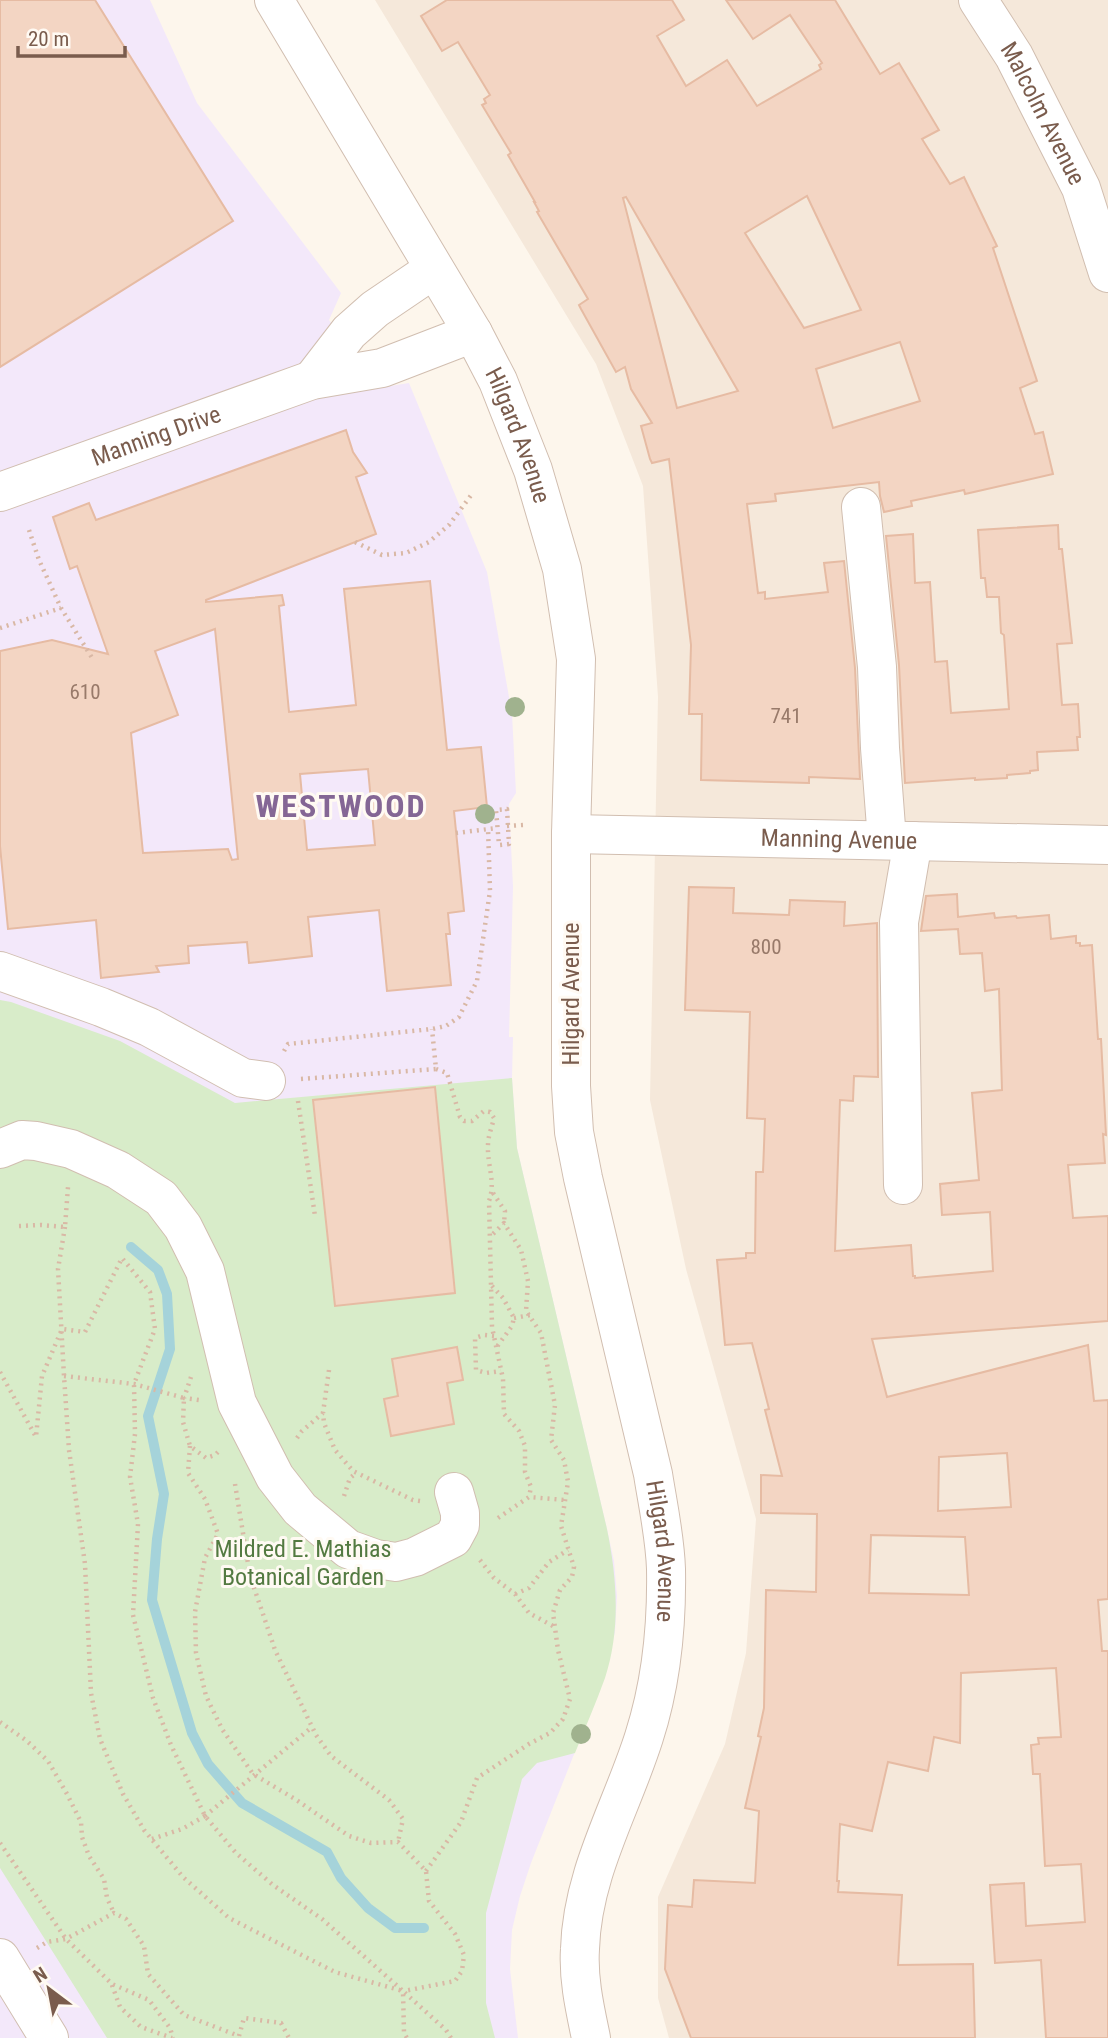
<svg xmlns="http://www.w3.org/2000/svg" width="1108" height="2038" viewBox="0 0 1108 2038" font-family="'Roboto Condensed',sans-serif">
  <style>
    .residential { fill: #f5e8da }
    .education { fill: #f3e8fa }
    .green { fill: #d8ecc9 }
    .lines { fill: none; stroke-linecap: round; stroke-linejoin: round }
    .stream { stroke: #a5d3da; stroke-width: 10 }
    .building { fill: #f3d5c3; stroke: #e6bba3; stroke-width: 2; fill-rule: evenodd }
    .minor-casing { stroke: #d1beb0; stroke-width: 40 }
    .path { stroke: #d9b8a5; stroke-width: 4.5; stroke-dasharray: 2 5; stroke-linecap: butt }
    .minor { stroke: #fff; stroke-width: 38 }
    .tree { fill: #a0b28e }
    .labels { text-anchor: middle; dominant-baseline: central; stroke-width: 6; stroke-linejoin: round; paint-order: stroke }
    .number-label { font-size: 21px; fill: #987a6a }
    .street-label { font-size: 24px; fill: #7a5c4d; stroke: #fffaf3 }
    .park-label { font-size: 24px; fill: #537a41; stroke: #fffaf3 }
    .district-label { font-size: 32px; font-weight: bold; letter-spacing: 2px; fill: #846695; stroke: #fffaf3 }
  </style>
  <rect width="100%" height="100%" fill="#fdf6ec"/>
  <path class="residential" d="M375,0h733v2038h-439l-11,-40v-101l67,-153 21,-91 10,-134 -70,-250 -36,-169 8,-403 -15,-211 -47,-122z"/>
  <path class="education" d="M0,0h150l47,103 144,190 -12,27 49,68 31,-5 78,189 25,142 4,79 -7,11 4,83 -4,150h4l-1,41 5,70 90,381 7,32 3,35 -2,36 -10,44 -74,187 -11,33 -8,34 -2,39 8,69h-518z"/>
  <path class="green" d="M0,1000l11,2 109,39 115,62 277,-25 5,70 90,381c10,49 14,100 -2,149 -9,25 -20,50 -30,75l-38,10 -15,16 -36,134v90l9,35h-388l-107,-170z"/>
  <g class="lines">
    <path class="stream" d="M131,1247l27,23 9,24 3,55 -22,67 16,78 -7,45 -5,61 40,133 16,31 34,39 85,49 14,26 27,30 27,20h29"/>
  </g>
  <g class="building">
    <path d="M0,0h95l138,221 -233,146z"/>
    <path d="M447,0h225l12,20 -27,16 29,50 41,-26 30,46 64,-37 -2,-4 3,-2 -32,-48 -37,24 -27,-39h109l45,74 19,-11 40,67 -17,9 28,45 14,-7 33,69 -4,2 44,133 -17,7 15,46 8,-2 10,42 -88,20 -1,-4 -53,11 1,5 -28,6 -4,-16 -1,-14 -104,12 1,7 -29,3 11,89 7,-1v7l63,-7 -4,-29 20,-2 11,107 5,111 -51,-2v6l-108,-3 1,-66h-13l2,-69 -22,-186 -17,4 -2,-4 -9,-33 11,-3 -21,-34 -6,-22 -9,5 -35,-63 -2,-4 9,-6 -51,-87 2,-1 -5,-9h1l-27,-47 3,-2 -29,-48 4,-2 -2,-4 6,-4 -32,-53 -16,9 -21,-35zM807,196l54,114 -57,18 -59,-95zM626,197l112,194 -61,17 -54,-210zM900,342l20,59 -87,27 -17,-59z"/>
    <path d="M346,430l7,22 14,21 -11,4 20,57 -170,66v2l76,-7 2,10 -5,1 10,106 67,-7 -12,-116 86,-8 17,169 34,-3 6,60 -33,4 10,100 -16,2 2,21h-4l5,51 -64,6 -8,-81 -71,7 4,39 -63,7 -2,-21 -59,4 1,17 -33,3 3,6 -58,6 -5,-58 -88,9 -8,-83v-195l52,-11 56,14 -31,-88 -7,3 -17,-52 36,-14 7,17zM215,629l23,230 -6,1 -4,-11 -85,4 -12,-120 47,-18 -23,-64zM368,769l7,76 -68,5 -7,-76z"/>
    <path d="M1058,525l1,24h3l10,94 -15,1 5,61 16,-1 2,33h-3l1,13 -41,2 1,18 -8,1v2l-23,2v3l-32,2v-2l-70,5 -6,-118 -13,-129 27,-2 2,49 15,-1 5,80 12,-1 4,52 58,-4 -5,-74 -3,-2 -2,-36h-12l-2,-19h-4l-3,-48z"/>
    <path d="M689,887l45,1 -1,25 56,2 1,-15 55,2 -1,24 33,-3 1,154 -24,-1 -1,25 -13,-1 -5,151 76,-6 2,31h2v2l78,-7 -3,-59 -48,3 -2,-31 39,-4 -7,-87 30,-3 -3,-101 -14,2 -3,-38 -22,1 -2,-25 -37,2 5,-35 31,-2 1,23 36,-4 1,5 21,-2 1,2 32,-3 2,24 25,-3v7h4v3l12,-1 6,94h3l5,96 -3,-1 2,29 -37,2 5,53 35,-2v105l-236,18 15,58 201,-52 6,56 14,-1v199l-10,1 4,51h6v387h-62l-5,-78 -46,3 -5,-78 34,-2 2,43 59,-4 -4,-58 -36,2 -5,-92h-7l-2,-29 8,-1 -1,-6 23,-1 -5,-69 -95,5 -1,70 -26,-6 -6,34 -40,-9 -16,69 -32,-7 -3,57h2l-1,11 64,3 -4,70 75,-1 2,74h-284l-26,-69 3,-64 24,2 2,-27 61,3 4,-72 -14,-3 16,-71 -3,-1 6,-28 2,-118 50,2 1,-78 -56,-1v-38l21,1 -17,-66 4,-1 -17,-66 -27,2 -8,-85 29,-2v-5h9l1,-81h7l2,-53 -18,-1 3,-106 -65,-2zM1007,1453l4,54 -73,4 1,-54zM871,1535l94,2 4,58 -100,-2z"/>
    <path d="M435,1087l20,206 -120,13 -22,-206z"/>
    <path d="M457,1347l6,33 -16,3 7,41 -63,12 -7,-37 14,-3 -6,-37z"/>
  </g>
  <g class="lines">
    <defs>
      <g id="minor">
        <path id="s1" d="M274,0l199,333 25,48 35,89 29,99 14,90 -5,175v252l3,46 9,46 70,296c5,32 12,63 13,95 1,55 -5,115 -22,168 -22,70 -62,136 -64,212 -2,30 5,60 11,89"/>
        <path id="s2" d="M978,0l36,56 67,132 27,85"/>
        <path d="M312,380l37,-48 26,-23 59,-40"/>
        <path id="s3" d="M0,492l312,-112 70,-12 91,-35"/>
        <path d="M861,507l16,160 3,81 7,92"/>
        <path id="s4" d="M571,834l537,11"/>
        <path d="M0,971l101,36 48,20 94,51 23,3"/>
        <path d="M0,1149l22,-9 14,1 35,8 47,21 43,28 22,29 22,44 32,132 38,74 25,32 48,40 28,10 20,3 19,-5 38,-19 7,-13v-12l-6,-21"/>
        <path d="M903,1185l-4,-263 14,-81"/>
        <path d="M0,1958l49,80"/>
      </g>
    </defs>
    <use href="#minor" class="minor-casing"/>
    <g class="path">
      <path d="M29,530l10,30 22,48 33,53"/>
      <path d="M355,542l27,13 24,-2 23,-11 20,-17 23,-31"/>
      <path d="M0,628l61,-20"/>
      <path d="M507,809l2,35 -10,1 -3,-35z"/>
      <path d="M507,826l16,-1"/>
      <path d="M456,833l41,-5"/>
      <path d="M284,1051l4,-7 144,-15 14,-3 13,-9 18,-36 13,-90 -2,-63"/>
      <path d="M436,1069l11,4 13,44 4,4h8l12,-10 6,1 4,6c-2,9 -6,18 -6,27 -1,20 8,37 1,56l3,126 11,52 1,35 15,17 6,15v26l6,15 -2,10"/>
      <path d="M301,1079l135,-10 -4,-40"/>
      <path d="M298,1101l17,115"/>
      <path d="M493,1193l12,18 -1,12"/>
      <path d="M19,1226l22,-1 24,2 3,-40"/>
      <path d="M65,1227l-7,42 6,107 5,74 16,114 6,129 9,46 23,55 21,36 39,47 46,41 106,54 68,19 43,39 5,8"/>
      <path d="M492,1286l11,12 11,20 -2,8 -16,22"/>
      <path d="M514,1318l16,-3"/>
      <path d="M494,1336l-10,-1 -9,3 1,32 10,3 15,-2"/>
      <path d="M329,1370l-6,43 1,10 11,27 18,21 60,29 7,1"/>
      <path d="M0,1372l36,65 6,-61 20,-47 23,3 37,-74 28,34 5,37 -21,55 1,50 -5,43 8,47 -5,91 20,83 18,47 34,71 31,37 37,32 49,34 81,72 1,42 3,5"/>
      <path d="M64,1376l70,8 50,14 -1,24 7,24 16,12 9,-3 6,-6"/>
      <path d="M191,1377l-7,21 15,2"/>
      <path d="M297,1438l5,-7 21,-18"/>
      <path d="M190,1446l-2,27 17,26 13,35 -13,24 -10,54 1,41 10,43 16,33 31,45 42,25 54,37 22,7 27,-1 28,29 3,30 26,33 9,21 -2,16 -7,10 -51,10"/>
      <path d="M235,1484l15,92 14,41 11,33 41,85 15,21 58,44 14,19 -5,23"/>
      <path d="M344,1496l6,-18 6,-5"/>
      <path d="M498,1518l31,-21 36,3"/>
      <path d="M480,1560l14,18 21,16 14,19 24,13"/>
      <path d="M515,1594l14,-6 20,-26 19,-12"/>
      <path d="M0,1722l27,19 21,20 19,33 14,28 1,15 7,19 15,23 3,19 7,15"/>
      <path d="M205,1816l107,-89"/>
      <path d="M152,1839l30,-10 23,-13"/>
      <path d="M0,1843l66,96 46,45 37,16 21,28 3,10"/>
      <path d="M426,1871l35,-49 16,-44 52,-34 21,-11 13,-14 7,-20 -12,-49 -5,-37 7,-23 12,-13 2,-10 -13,-41 7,-44 -4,-22 -13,-20 4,-35 -14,-72 -15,-22 2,-30 -7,-31 -17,-27 -14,14"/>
      <path d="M37,1948l10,-6 19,-3 48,-26 12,6 18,27 4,28 36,41 55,21"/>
      <path d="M112,1985l8,22 21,20 31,11"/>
      <path d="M239,2036l5,-18 37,5 8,15"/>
    </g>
    <use href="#minor" class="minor"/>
  </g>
  <g class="tree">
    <circle cx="515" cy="707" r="10"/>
    <circle cx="485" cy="814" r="10"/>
    <circle cx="581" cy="1734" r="10"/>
  </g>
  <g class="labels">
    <g class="number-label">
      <text x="85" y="692">610</text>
      <text x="786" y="716">741</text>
      <text x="766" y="947">800</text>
    </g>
    <g class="street-label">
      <text stroke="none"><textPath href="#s2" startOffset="131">Malcolm Avenue</textPath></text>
      <text stroke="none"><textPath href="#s3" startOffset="166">Manning Drive</textPath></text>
      <text stroke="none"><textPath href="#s1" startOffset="500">Hilgard Avenue</textPath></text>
      <text stroke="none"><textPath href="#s4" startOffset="268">Manning Avenue</textPath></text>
      <text transform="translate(571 994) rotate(-90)">Hilgard Avenue</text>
      <text stroke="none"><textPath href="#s1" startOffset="1634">Hilgard Avenue</textPath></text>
    </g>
    <g class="park-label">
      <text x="303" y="1549">Mildred E. Mathias<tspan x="303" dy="28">Botanical Garden</tspan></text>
    </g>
    <g class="district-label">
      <text x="341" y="806">WESTWOOD</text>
    </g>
  </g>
  <g transform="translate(49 1989) rotate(328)" stroke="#fffaf3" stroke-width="5" paint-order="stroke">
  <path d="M0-5L12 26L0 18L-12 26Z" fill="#7a5c4d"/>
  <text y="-10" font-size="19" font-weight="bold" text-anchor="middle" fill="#7a5c4d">N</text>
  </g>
  <path d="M18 46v10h107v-10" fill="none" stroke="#7a5c4d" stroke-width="3.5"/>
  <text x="28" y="46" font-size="21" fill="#7a5c4d" stroke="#fffaf3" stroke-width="5" paint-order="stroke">20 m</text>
</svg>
